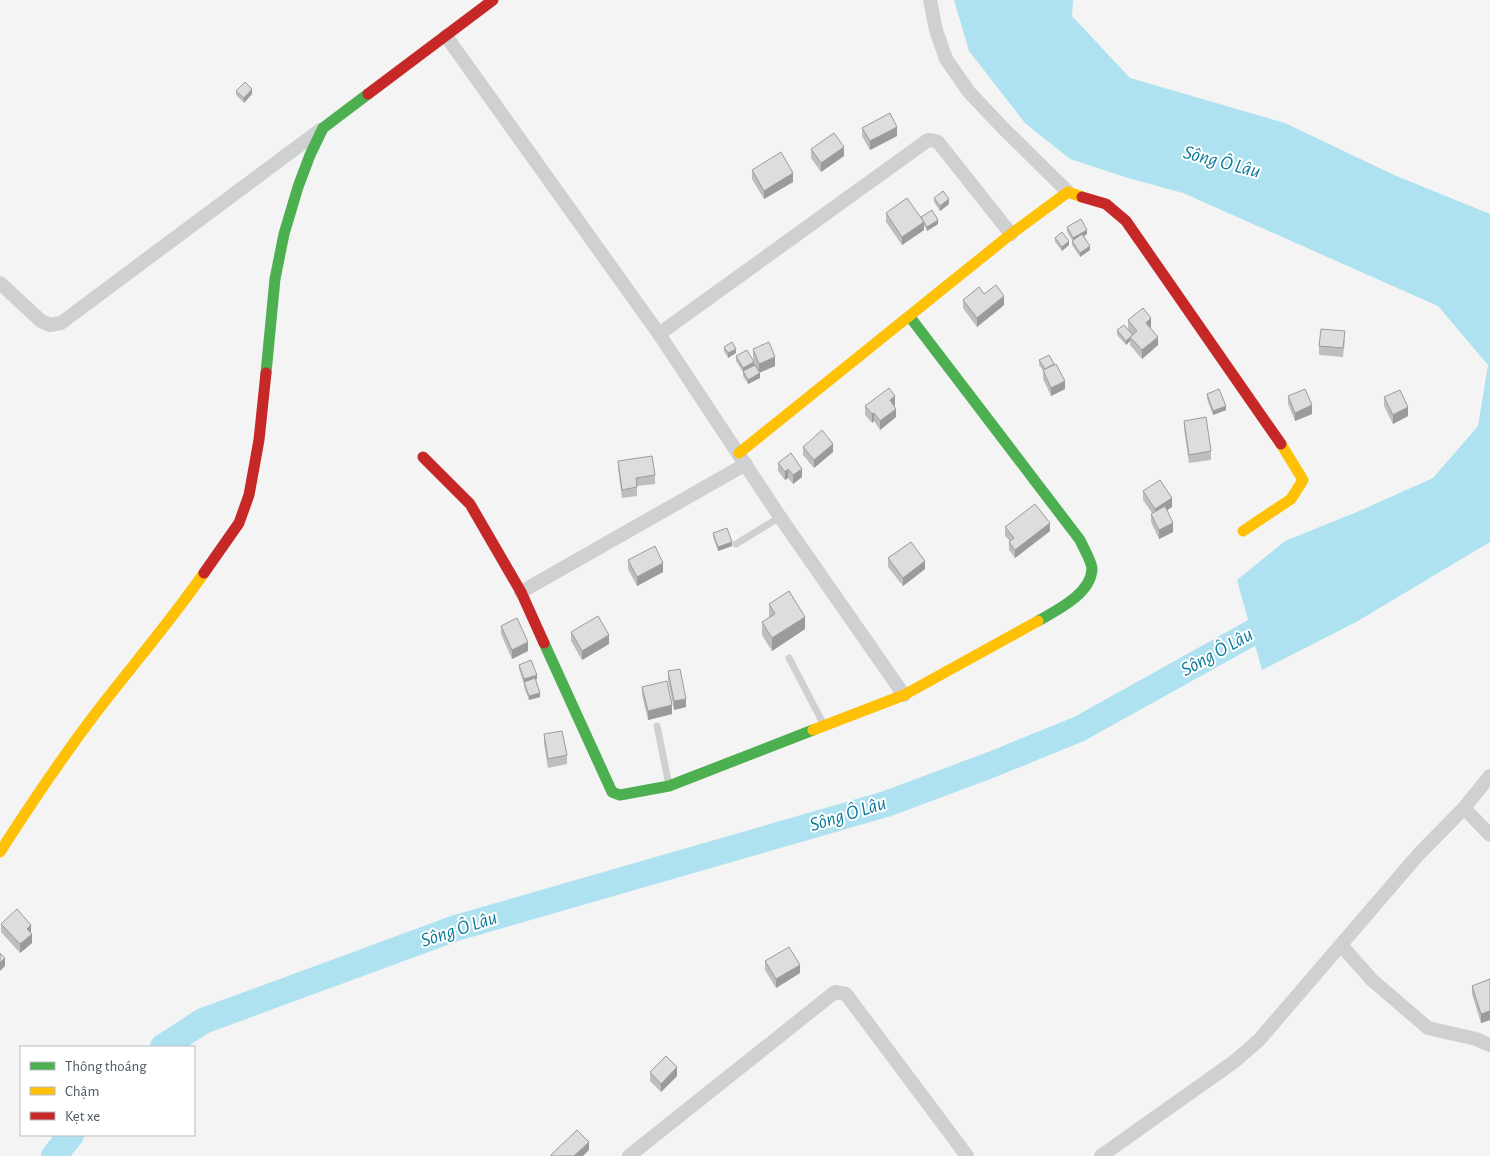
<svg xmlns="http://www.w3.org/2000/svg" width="1490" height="1156" viewBox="0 0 1490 1156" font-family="'Alegreya Sans',sans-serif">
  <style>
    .water { fill: #aee2f0 }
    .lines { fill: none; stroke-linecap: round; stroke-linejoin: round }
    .river { stroke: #aee2f0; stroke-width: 26 }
    .lane { stroke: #ced0d2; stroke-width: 7 }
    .street { stroke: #ced0d2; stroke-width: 14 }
    .fast { stroke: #4caf50; stroke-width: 11 }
    .slow { stroke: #ffc107; stroke-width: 11 }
    .jam { stroke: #c62828; stroke-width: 11 }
    .wall { fill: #bebebf }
    .shaded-wall { fill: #9b9b9b }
    .building { fill: #ddddde; stroke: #9b9b9b }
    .labels { text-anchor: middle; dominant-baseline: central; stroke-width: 4; stroke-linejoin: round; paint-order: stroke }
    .water-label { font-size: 20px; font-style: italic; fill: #0c7c9b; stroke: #fff }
  </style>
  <rect width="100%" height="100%" fill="#f4f4f4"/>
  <path class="water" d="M954,0h119l-1,16 58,62 155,45 109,52 96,39v328l-134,80 -94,48 -25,-90 48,-39 72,-29 76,-34 45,-52 10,-61 -50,-59 -255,-113 -55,-15 -58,-19 -45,-36 -56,-72z"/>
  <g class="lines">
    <g class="river">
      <path d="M163,1047l40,-26 253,-93 430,-124 107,-40 86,-35 203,-113"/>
      <path d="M54,1156l17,-21"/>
    </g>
    <g class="lane">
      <path d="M736,544l44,-27"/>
      <path d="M789,658l35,67"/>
      <path d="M657,726l12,59"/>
    </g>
    <g class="street">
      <path d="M930,0l6,30 10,29 23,33 34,36 65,64"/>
      <path d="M446,36l213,298 121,183 124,178"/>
      <path d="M0,283l41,38 9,4 11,-2 259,-193"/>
      <path d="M659,334l269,-194h3l7,2 73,92"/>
      <path d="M521,592l225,-128"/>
      <path d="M1464,808l26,27"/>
      <path d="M1341,945l31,35 56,48 48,11 14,6"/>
      <path d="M629,1156l206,-164 11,2 121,162"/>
      <path d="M1101,1156l134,-95 24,-21 159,-185 46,-47 26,-32"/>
    </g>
    <g class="fast">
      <path d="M910,317l170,223c3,7 12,22 12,29 -1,25 -35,41 -54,52"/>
      <path d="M266,373l9,-94 9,-45 14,-47 12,-32 13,-27 45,-34"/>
      <path d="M544,643l68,149 8,3 49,-9 144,-56"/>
    </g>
    <g class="slow">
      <path d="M739,453l272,-219 57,-42 14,5"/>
      <path d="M1243,531l48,-32 12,-19 -22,-36"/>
      <path d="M813,730l91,-35 134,-74"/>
      <path d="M0,852c30,-47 61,-93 95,-138 36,-47 75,-92 109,-141"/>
    </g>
    <g class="jam">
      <path d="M368,94l125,-94"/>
      <path d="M1082,197l24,7 20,17 155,223"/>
      <path d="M423,457l47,47 51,88 23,51"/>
      <path d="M204,573l35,-50 10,-28 10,-55 7,-67"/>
    </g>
  </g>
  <g class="wall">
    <path d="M236,91l16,3 -8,9 -8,-8z"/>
    <path d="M862,128l35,8 -27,14 -8,-14z"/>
    <path d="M811,149l33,7 -23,16 -10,-14z"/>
    <path d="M752,170l41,12 -29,17 -12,-20z"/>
    <path d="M934,198l15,6 -9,7 -6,-9z"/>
    <path d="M886,213l35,5 17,6 -11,7 -3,-6v5l-22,15 -16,-23z"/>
    <path d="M1067,227l20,7 -3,2 6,14 -10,7 -8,-12v-5l-5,-8z"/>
    <path d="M1055,238l14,7 -7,6 -7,-9z"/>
    <path d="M984,294l20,11 -27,22 -14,-19v-8z"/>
    <path d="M1128,320l23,7 -1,1 8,17 -16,14 -12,-14v-4l-4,4 -9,-10v-5l11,-2z"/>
    <path d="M1345,340l-2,17 -24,-2v-9z"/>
    <path d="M724,347l12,6 -8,5 -4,-7z"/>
    <path d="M753,349l22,17 -16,6 1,6 -12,6 -5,-8v-4l-7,-11v-5l18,5 -1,-3z"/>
    <path d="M1039,360l26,29 -14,7 -8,-17v-9l-4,-5z"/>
    <path d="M1207,394l19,16 -13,5 -6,-16z"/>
    <path d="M1288,396l24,18 -17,7 -7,-17z"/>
    <path d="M1384,397l24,19 -15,8 -9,-18z"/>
    <path d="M895,405l-1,1 2,11 -16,13 -6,-9 -2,2 -7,-8v-9z"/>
    <path d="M1184,421l27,30v9l-22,3 -5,-34z"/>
    <path d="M803,447l30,5 -19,16 -11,-13z"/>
    <path d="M618,461l37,14v9l-18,2v10l-15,2 -4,-29z"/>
    <path d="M778,463l24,14 -9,7 -5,-6 -3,2 -7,-9z"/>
    <path d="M1143,491l29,16 -5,3 6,22 -14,7 -8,-17v-8l1,-1 -9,-13z"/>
    <path d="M1005,527l45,4 -35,27 -6,-8v-8l1,-1 -5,-5z"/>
    <path d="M713,533l19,13 -14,5 -5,-14z"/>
    <path d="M888,558l37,11 -22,17 -15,-19z"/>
    <path d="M628,560l35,12 -26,14 -9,-17z"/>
    <path d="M769,604l36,25 -33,22 -10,-16v-13l7,-4z"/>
    <path d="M501,626l27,25 -16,8 -11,-25z"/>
    <path d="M571,632l38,12 -27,16 -11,-19z"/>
    <path d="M519,665l18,14 -1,1 4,17 -11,3 -5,-13v-3l-5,-15z"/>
    <path d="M668,671l18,36 -12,3 -6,-30z"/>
    <path d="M642,687l30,27 -24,6 -6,-25z"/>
    <path d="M544,734l23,21v9l-19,4 -4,-25z"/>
    <path d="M1,924l30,9 1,10 -12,10 -19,-21z"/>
    <path d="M765,961l35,12 -24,15 -11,-18z"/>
    <path d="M1490,979v41l-9,3 -9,-29v-8z"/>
    <path d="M650,1072l27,4 -16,16 -11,-11z"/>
  </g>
  <g class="shaded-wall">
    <path d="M252,89v5l-8,9v-5z"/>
    <path d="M897,127v9l-27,14v-9z"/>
    <path d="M844,147v9l-23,16v-9z"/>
    <path d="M793,173v9l-29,17v-8z"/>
    <path d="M949,199v5l-9,7v-5z"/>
    <path d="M938,220v4l-11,7v-4z"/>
    <path d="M924,222v8l-22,15v-8z"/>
    <path d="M1087,230v4l-14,8v-4z"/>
    <path d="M1069,241v4l-7,6v-4z"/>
    <path d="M1090,246v4l-10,7v-4z"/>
    <path d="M1004,296v9l-27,22v-9z"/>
    <path d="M1151,318v9l-5,4v-8z"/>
    <path d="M1130,337v4l-4,4v-4z"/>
    <path d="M1158,337v8l-16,14v-9z"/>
    <path d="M736,349v4l-8,5v-5z"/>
    <path d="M775,357v9l-16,7v-9z"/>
    <path d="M754,362v4l-11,7v-5z"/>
    <path d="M760,373v5l-12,6v-4z"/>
    <path d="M1065,381v8l-14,7v-8z"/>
    <path d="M895,396v9l-5,4v-9z"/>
    <path d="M1312,405v9l-17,7v-8z"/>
    <path d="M1226,406v4l-13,5v-4z"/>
    <path d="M1408,407v9l-15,8v-9z"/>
    <path d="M896,409v8l-16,13v-9z"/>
    <path d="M874,413v8l-2,2v-9z"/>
    <path d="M833,444v8l-19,16v-8z"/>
    <path d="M788,469v9l-3,2v-8z"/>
    <path d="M802,469v8l-9,7v-9z"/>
    <path d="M1172,498v9l-17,11v-9z"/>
    <path d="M1050,523v8l-35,27v-8z"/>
    <path d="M1173,523v9l-14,7v-9z"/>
    <path d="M732,542v4l-14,5v-4z"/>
    <path d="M925,561v8l-22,17v-8z"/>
    <path d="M663,563v9l-26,14v-9z"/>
    <path d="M805,617v12l-33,22v-13z"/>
    <path d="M609,635v9l-27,16v-9z"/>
    <path d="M528,642v9l-16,8v-9z"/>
    <path d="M537,675v4l-13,5v-5z"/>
    <path d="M540,693v4l-11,3v-4z"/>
    <path d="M686,699v8l-12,3v-9z"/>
    <path d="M672,705v9l-24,6v-9z"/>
    <path d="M31,925v8l-4,5v-9z"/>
    <path d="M32,934v9l-12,10v-9z"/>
    <path d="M5,958v8l-5,5v-8z"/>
    <path d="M800,965v8l-24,15v-9z"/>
    <path d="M1490,1011v9l-9,3v-9z"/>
    <path d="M677,1067v9l-16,16v-8z"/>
    <path d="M589,1142v8l-6,6h-9z"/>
  </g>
  <g class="building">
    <path d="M245,82l7,7 -8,9 -8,-7z"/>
    <path d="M890,113l7,14 -27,14 -8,-13z"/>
    <path d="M834,133l10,14 -23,16 -10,-14z"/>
    <path d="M781,152l12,21 -29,18 -12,-21z"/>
    <path d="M943,191l6,8 -9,7 -6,-8z"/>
    <path d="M907,198l17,24 -22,15 -16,-24z"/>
    <path d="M932,210l6,10 -11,7 -6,-10z"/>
    <path d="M1081,219l6,11 -14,8 -6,-11z"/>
    <path d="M1062,232l7,9 -7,6 -7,-9z"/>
    <path d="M1082,234l8,12 -10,7 -8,-12z"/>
    <path d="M996,285l8,11 -27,22 -14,-18 16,-13 5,7z"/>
    <path d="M1143,308l8,10 -5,5 12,14 -16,13 -12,-13 7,-6 -9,-11z"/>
    <path d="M1124,325l9,10 -7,6 -9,-11z"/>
    <path d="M1321,329l24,2 -2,17 -24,-2z"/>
    <path d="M732,342l4,7 -8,4 -4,-6z"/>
    <path d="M769,342l6,15 -16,7 -6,-15z"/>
    <path d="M747,350l7,12 -11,6 -7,-12z"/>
    <path d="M1049,355l5,9 -9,5 -6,-9z"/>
    <path d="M1056,364l9,17 -14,7 -8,-18z"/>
    <path d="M755,365l5,8 -12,7 -5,-9z"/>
    <path d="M889,388l6,8 -5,4 6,9 -16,12 -6,-8 -2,1 -7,-8z"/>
    <path d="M1219,389l7,17 -13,5 -6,-17z"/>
    <path d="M1305,389l7,16 -17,8 -7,-17z"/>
    <path d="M1400,390l8,17 -15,8 -9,-18z"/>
    <path d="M1206,417l5,34 -22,4 -5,-34z"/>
    <path d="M822,430l11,14 -19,16 -11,-13z"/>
    <path d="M791,453l11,16 -9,6 -5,-6 -3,3 -7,-9z"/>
    <path d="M652,456l3,19 -19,3 1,9 -15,3 -4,-29z"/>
    <path d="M1160,480l12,18 -17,11 -12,-18z"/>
    <path d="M1035,504l15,19 -35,27 -6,-8 5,-4 -9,-11z"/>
    <path d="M1165,506l8,17 -14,7 -8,-16z"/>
    <path d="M727,528l5,14 -14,5 -5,-14z"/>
    <path d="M911,542l14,19 -22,17 -15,-20z"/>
    <path d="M655,546l8,17 -26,14 -9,-17z"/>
    <path d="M789,591l16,26 -33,21 -10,-16 13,-8 -6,-10z"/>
    <path d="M598,616l11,19 -27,16 -11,-19z"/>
    <path d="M517,618l11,24 -16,8 -11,-24z"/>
    <path d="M531,660l6,15 -13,4 -5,-14z"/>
    <path d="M680,669l6,30 -12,2 -6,-30z"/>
    <path d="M535,678l5,15 -11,3 -5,-14z"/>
    <path d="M667,681l5,24 -24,6 -6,-24z"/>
    <path d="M562,731l5,24 -19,4 -4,-25z"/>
    <path d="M17,909l14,16 -4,4 5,5 -12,10 -19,-20z"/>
    <path d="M789,947l11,18 -24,14 -11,-18z"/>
    <path d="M0,953l5,5 -5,5z"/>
    <path d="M1490,979v32l-9,3 -9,-28z"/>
    <path d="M666,1056l11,11 -16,17 -11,-12z"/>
    <path d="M577,1130l12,12 -15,14h-23v-1z"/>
  </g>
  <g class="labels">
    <g class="water-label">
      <text transform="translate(1222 162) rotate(15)">Sông Ô Lâu</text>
      <text transform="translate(1217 652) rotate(-29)">Sông Ô Lâu</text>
      <text transform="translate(848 814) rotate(-17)">Sông Ô Lâu</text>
      <text transform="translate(459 929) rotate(-18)">Sông Ô Lâu</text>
    </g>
  </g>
  <rect x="20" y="1046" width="175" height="90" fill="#ffffff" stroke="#b7bbc0"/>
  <rect x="30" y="1062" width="25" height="8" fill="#4caf50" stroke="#b7bbc0"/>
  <text x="65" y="1071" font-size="15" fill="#4a5661">Thông thoáng</text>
  <rect x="30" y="1087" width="25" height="8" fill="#ffc107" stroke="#b7bbc0"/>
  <text x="65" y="1096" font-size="15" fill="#4a5661">Chậm</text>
  <rect x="30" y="1112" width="25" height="8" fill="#c62828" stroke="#b7bbc0"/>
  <text x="65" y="1121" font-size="15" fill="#4a5661">Kẹt xe</text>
</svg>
